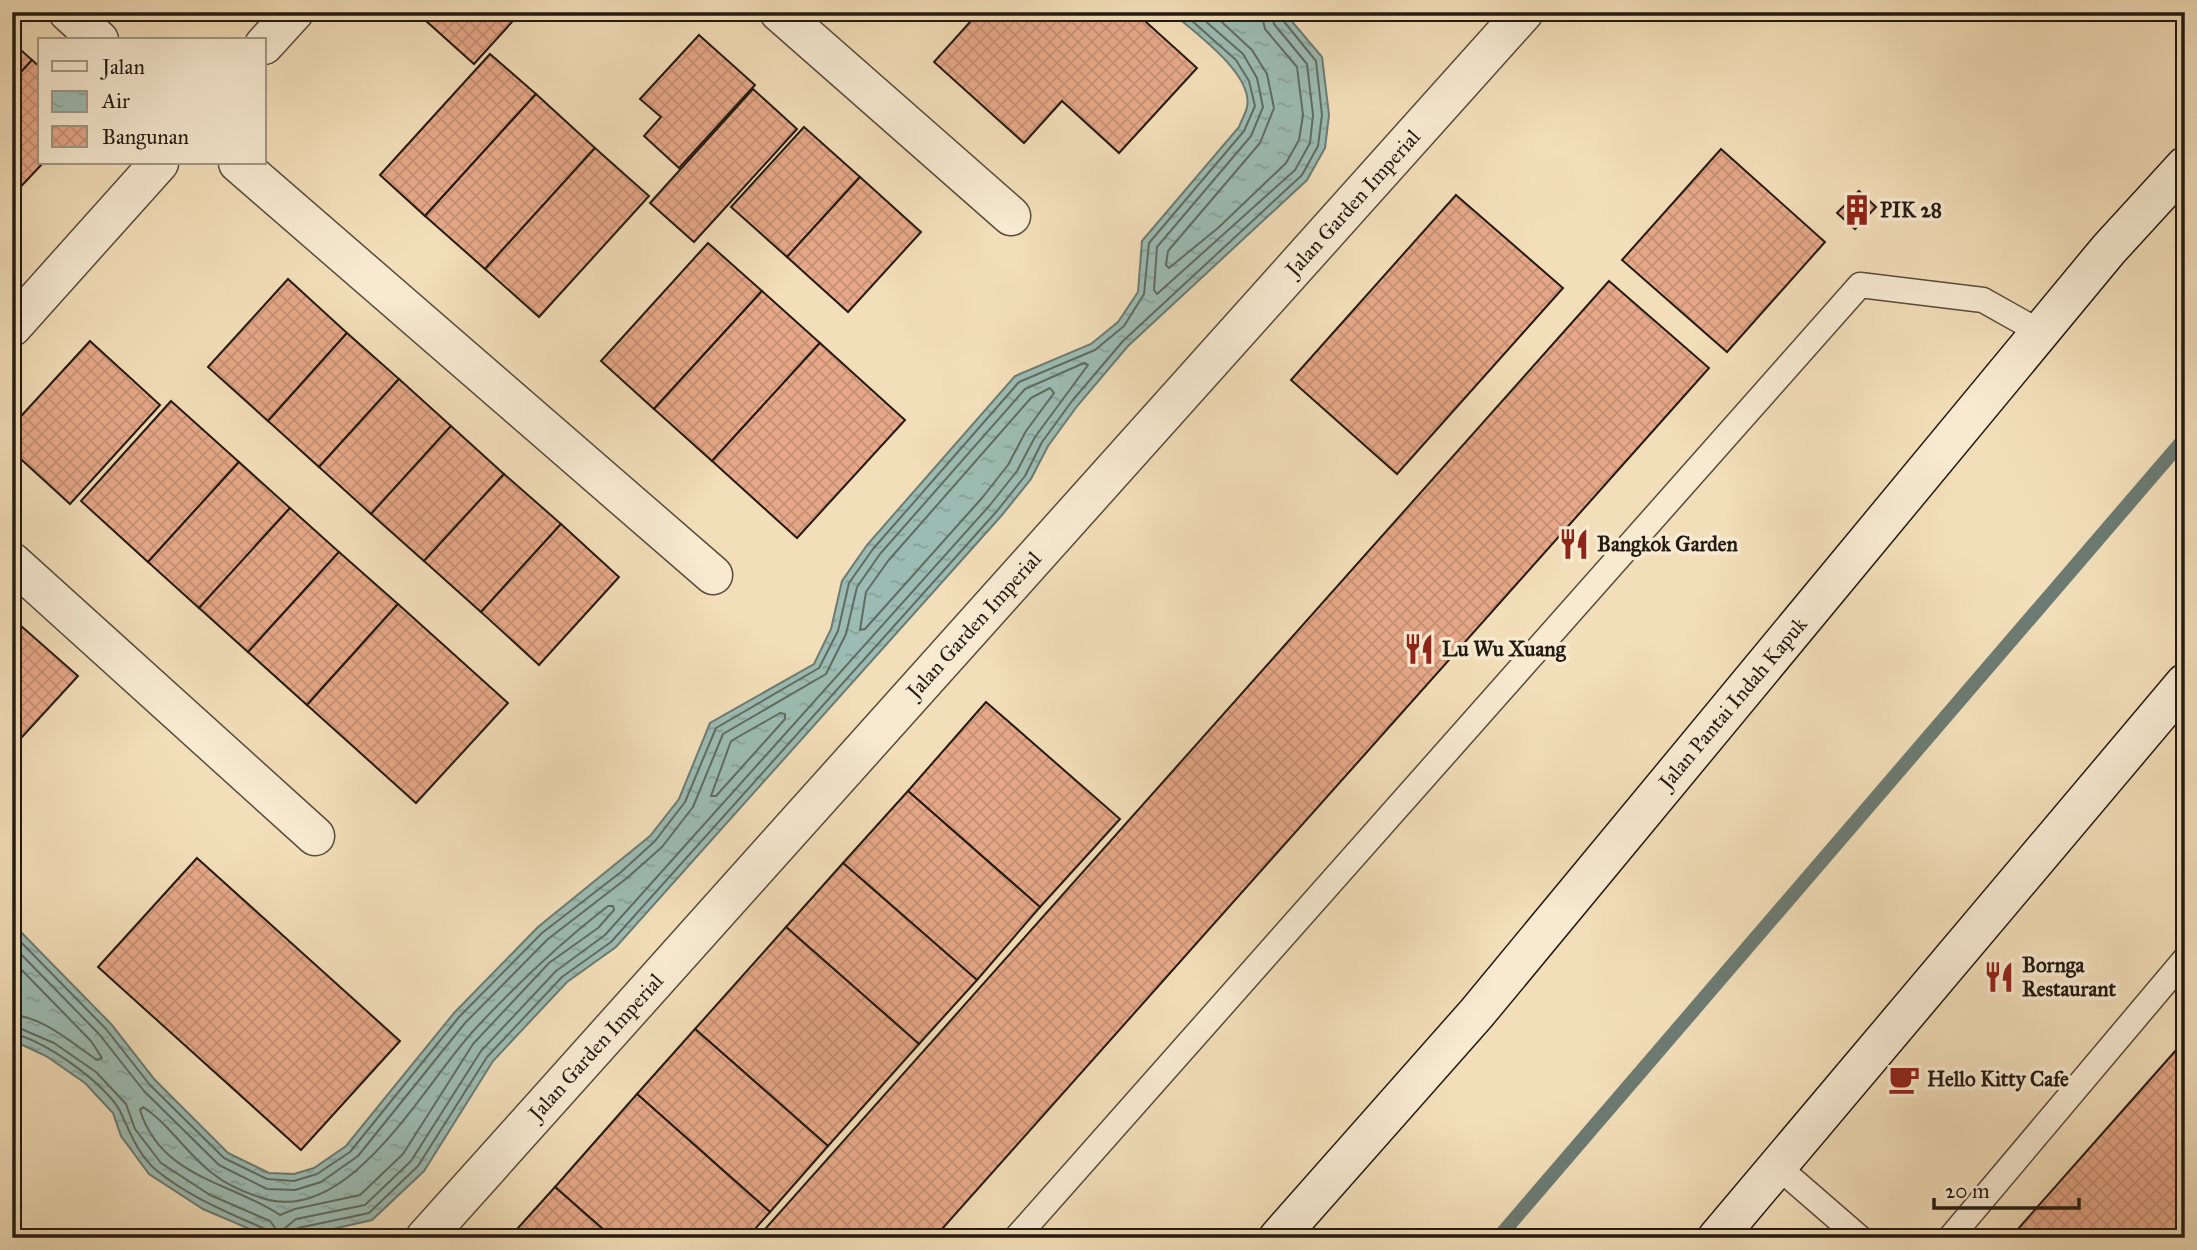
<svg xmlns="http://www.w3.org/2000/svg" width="2197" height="1250" viewBox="0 0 2197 1250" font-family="'IM FELL Great Primer',serif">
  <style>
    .water { fill: url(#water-ripples); stroke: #6c7b73; stroke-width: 2 }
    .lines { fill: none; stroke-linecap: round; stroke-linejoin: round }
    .shore { stroke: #606b62; stroke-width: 2 }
    .stream { stroke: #6c7b73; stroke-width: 14 }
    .building { fill: url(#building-cross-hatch); stroke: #231a12; stroke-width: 2 }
    .lane-casing { stroke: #574b3c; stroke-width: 27 }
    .street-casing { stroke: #574b3c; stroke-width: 41 }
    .secondary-casing { stroke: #231a12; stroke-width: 41 }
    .lane { stroke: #f7ead1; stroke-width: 24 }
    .street { stroke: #f7ead1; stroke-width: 38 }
    .secondary { stroke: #f7ead1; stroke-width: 38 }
    .labels { text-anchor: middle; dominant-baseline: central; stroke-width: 7; stroke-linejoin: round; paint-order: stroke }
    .street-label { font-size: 21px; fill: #231a12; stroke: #f7ead1 }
    .poi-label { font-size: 21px; font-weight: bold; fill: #231a12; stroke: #f7ead1; text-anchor: start }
  </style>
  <defs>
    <pattern id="water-ripples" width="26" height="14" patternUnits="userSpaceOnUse" patternTransform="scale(1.75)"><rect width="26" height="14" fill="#9cbcb3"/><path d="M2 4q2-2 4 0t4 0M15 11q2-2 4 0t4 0" fill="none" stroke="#86a199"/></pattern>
    <pattern id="building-cross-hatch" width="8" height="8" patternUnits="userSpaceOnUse" patternTransform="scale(1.75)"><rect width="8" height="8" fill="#e6a888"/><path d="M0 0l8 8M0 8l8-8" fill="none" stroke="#c59074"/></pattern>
  </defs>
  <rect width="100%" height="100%" fill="#f2deb8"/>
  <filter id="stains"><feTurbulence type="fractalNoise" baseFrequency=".00286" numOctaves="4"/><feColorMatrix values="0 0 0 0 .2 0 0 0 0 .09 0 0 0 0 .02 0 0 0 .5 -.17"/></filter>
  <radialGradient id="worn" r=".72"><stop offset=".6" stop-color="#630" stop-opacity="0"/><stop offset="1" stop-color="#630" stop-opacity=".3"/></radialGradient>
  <path class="water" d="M1171,12h113l38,45 7,58 -4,33 -18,32 -179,166 -50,59 -30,41 -17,33 -29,36 -386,432 -49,35 -74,79 -69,110 -52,49 -57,13 -49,3 -63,-27 -54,-35 -28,-38 -8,-23 -28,-30 -39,-27 -34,-16v-117l99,101 44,56 73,73 41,20 25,1 20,-6 32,-22 108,-133 84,-86 112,-91 29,-37 31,-76 104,-59 17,-35 11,-48 25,-36 148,-169 76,-32 27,-22 20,-30 4,-51 97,-114c2,-6 7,-14 8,-20 7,-33 -54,-76 -76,-95z"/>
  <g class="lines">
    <g class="shore">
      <path d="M1195,12l48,42 14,24 6,29 -12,29 -94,111 -3,43 3,4 138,-124 15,-27 3,-28 -6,-51 -33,-40 -3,-12"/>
      <path d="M1211,12l41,38 15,24 7,34 -14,35 -92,108 -2,14 3,3 49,-40 68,-65 13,-23 4,-25 -6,-48 -32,-38 -4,-17"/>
      <path d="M1050,388l4,5 -28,38 -18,34 -26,33 -117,131 -5,1 6,-38 22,-31 143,-163z"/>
      <path d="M780,713l5,1v5l-69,77h-5l20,-55z"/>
      <path d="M608,906h5l1,4 -16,18 -49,35 -76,81 -70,110 -43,41 -65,14 -15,6c-49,-33 -119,-37 -140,-105l3,-3c26,17 44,47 69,66 12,10 32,19 47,24 90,34 167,-117 217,-169 42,-45 84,-85 132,-122z"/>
      <path d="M12,933l94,96 44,56 74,73 43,21 27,2 23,-7 33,-22 109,-135 83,-84 79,-61 34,-31 30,-39 31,-74 103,-60 19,-37 11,-48 24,-34 146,-167 76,-32 29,-24 20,-32 5,-51 95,-112 11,-25 -6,-25 -13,-21 -54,-48"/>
      <path d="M12,945l87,89 45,57 75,74 48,24 28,1 26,-8 37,-26 107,-133 83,-84 79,-61 35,-31 31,-40 30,-73 103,-60 20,-40 11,-47 23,-33 145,-165 59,-26 4,2 -53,72 -18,34 -27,34 -385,430 -49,36 -75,80 -70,110 -46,44 -69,14 -17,14 -9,-12 -60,-26 -49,-32 -26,-34 -9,-25 -30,-32 -42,-29 -42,-18"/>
      <path d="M12,960l79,81 11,17 -5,2c-24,-16 -55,-44 -85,-45"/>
      <path d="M12,1034c29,3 95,51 108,77 10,21 18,44 36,59 33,27 71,42 109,59l4,9"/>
      <path d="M292,1238l6,-10 71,-15 49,-47 69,-109 75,-80 49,-35 386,-431 28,-35 17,-34 30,-41 51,-60 179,-166 16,-29 4,-31 -6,-54 -34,-42 -2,-7"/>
    </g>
    <path class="stream" d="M1498,1238l687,-800"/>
  </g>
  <g class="building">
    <path d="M416,12h105l-47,52z"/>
    <path d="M979,12h156l62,56 -78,85 -57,-52 -38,42 -90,-81z"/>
    <path d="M699,35l56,50 -76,83 -35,-32 17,-19 -21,-18z"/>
    <path d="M12,42l20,18 -20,22z"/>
    <path d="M490,54l46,40 -111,122 -45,-41z"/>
    <path d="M32,60l8,7 3,96 -31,33v-114z"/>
    <path d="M753,89l44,40 -103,113 -44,-39z"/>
    <path d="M536,94l59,54 -110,121 -60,-53z"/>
    <path d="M804,127l56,50 -73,80 -56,-50z"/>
    <path d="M595,148l54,48 -110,121 -54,-48z"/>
    <path d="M1721,149l104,93 -98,110 -105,-92z"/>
    <path d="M860,177l61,55 -73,80 -61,-55z"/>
    <path d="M1859,191l17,16 -21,22 -18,-16z"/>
    <path d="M1456,195l107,93 -166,186 -106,-94z"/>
    <path d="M708,243l54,48 -108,118 -53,-48z"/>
    <path d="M288,279l59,54 -79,88 -60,-54z"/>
    <path d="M1609,281l100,87 -775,870h-177z"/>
    <path d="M762,291l58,52 -108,118 -58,-52z"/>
    <path d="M347,333l52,46 -80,88 -51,-46z"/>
    <path d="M90,341l70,64 -90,99 -58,-53v-25z"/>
    <path d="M820,343l85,77 -108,118 -85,-77z"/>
    <path d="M399,379l52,47 -80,88 -52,-47z"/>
    <path d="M171,401l68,61 -91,100 -67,-61z"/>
    <path d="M451,426l53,48 -80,87 -53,-47z"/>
    <path d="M239,462l51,46 -91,100 -51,-46z"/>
    <path d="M504,474l57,50 -80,88 -57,-51z"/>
    <path d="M290,508l49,44 -91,100 -49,-44z"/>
    <path d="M561,524l58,53 -80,88 -58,-53z"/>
    <path d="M339,552l59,52 -91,101 -59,-53z"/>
    <path d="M398,604l110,99 -92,100 -109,-98z"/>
    <path d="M12,618l66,58 -66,72z"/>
    <path d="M986,702l134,117 -80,88 -132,-116z"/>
    <path d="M908,791l132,116 -63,73 -134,-117z"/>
    <path d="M197,858l203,183 -99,109 -203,-183z"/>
    <path d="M843,863l134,117 -58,64 -133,-117z"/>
    <path d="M786,927l133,117 -91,102 -133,-117z"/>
    <path d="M695,1029l133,117 -58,66 -133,-118z"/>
    <path d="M2185,1040v182l-15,16h-160z"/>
    <path d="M637,1094l133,118 -23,26h-134l-58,-51z"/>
    <path d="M555,1187l58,51h-104z"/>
  </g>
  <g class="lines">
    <defs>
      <g id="lane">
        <path d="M1777,1166l83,72"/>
        <path d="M1016,1238l844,-953 123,15 57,32"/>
        <path d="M1950,1238l235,-279"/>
      </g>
      <g id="street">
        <path d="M68,12l31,28"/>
        <path d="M779,12l232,204"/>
        <path d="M264,45l30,-33"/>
        <path d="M238,163l475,412"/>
        <path d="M12,327l147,-164"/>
        <path d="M12,562l303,274"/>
        <path d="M425,1238l1099,-1226"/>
      </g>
      <g id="secondary">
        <path d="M1278,1238l198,-224 633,-765 76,-83"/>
        <path d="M1717,1238l468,-555"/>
      </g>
    </defs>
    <use href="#lane" class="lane-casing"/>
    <use href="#street" class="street-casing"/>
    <use href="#secondary" class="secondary-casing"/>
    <use href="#lane" class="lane"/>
    <use href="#street" class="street"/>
    <use href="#secondary" class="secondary"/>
  </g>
  <defs>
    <symbol id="building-bare" viewBox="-9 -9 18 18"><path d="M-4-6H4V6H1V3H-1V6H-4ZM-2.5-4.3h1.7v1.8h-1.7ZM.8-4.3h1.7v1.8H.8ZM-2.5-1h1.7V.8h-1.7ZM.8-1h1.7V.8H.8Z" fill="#8f2418" stroke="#f7ead1" stroke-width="2.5" paint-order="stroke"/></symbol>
    <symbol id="restaurant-bare" viewBox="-9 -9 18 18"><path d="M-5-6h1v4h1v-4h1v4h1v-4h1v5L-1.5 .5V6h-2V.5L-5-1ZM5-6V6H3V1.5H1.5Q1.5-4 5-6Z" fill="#8f2418" stroke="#f7ead1" stroke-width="2.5" paint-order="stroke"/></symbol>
    <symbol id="cafe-bare" viewBox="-9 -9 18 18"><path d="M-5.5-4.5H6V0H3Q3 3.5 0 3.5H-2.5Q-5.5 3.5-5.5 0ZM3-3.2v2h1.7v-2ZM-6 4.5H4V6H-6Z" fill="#8f2418" stroke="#f7ead1" stroke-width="2.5" paint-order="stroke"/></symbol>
  </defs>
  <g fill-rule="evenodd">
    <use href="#building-bare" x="1835" y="188" width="44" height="44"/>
    <use href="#restaurant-bare" x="1552" y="522" width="44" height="44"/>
    <use href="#restaurant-bare" x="1397" y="627" width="44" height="44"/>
    <use href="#restaurant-bare" x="1977" y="955" width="44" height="44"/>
    <use href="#cafe-bare" x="1882" y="1057" width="44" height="44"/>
  </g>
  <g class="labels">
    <g class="street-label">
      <text transform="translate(1353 203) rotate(-48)">Jalan Garden Imperial</text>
      <text transform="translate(974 625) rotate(-48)">Jalan Garden Imperial</text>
      <text transform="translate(1733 703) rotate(-50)">Jalan Pantai Indah Kapuk</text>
      <text transform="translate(596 1047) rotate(-48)">Jalan Garden Imperial</text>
    </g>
    <g class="poi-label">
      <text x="1880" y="210">PIK 28</text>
      <text x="1597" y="544">Bangkok Garden</text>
      <text x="1442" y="649">Lu Wu Xuang</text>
      <text x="2022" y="965">Bornga<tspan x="2022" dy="24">Restaurant</tspan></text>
      <text x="1927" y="1079">Hello Kitty Cafe</text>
    </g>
  </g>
  <rect width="2197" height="1250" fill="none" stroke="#f2deb8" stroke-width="42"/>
  <rect x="14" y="14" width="2169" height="1222" fill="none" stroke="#231a12" stroke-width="3.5"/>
  <rect x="21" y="21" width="2155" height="1208" fill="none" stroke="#231a12" stroke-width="2"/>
  <rect x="38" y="38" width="228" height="126" fill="#f7ead1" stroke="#a29785" stroke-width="2"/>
  <rect x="52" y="61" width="35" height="10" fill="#f7ead1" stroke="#a29785" stroke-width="2"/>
  <text x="102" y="74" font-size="21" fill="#231a12">Jalan</text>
  <rect x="52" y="91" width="35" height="21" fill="url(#water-ripples)" stroke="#a29785" stroke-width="2"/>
  <text x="102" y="108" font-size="21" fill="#231a12">Air</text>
  <rect x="52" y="126" width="35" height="21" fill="url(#building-cross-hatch)" stroke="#a29785" stroke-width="2"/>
  <text x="102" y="144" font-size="21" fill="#231a12">Bangunan</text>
  <path d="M1934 1198v10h145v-10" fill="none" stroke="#231a12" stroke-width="3.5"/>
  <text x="1945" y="1198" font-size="21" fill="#231a12" stroke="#f7ead1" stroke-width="5" paint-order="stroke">20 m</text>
  <rect width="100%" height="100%" filter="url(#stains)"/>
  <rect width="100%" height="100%" fill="url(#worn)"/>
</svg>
